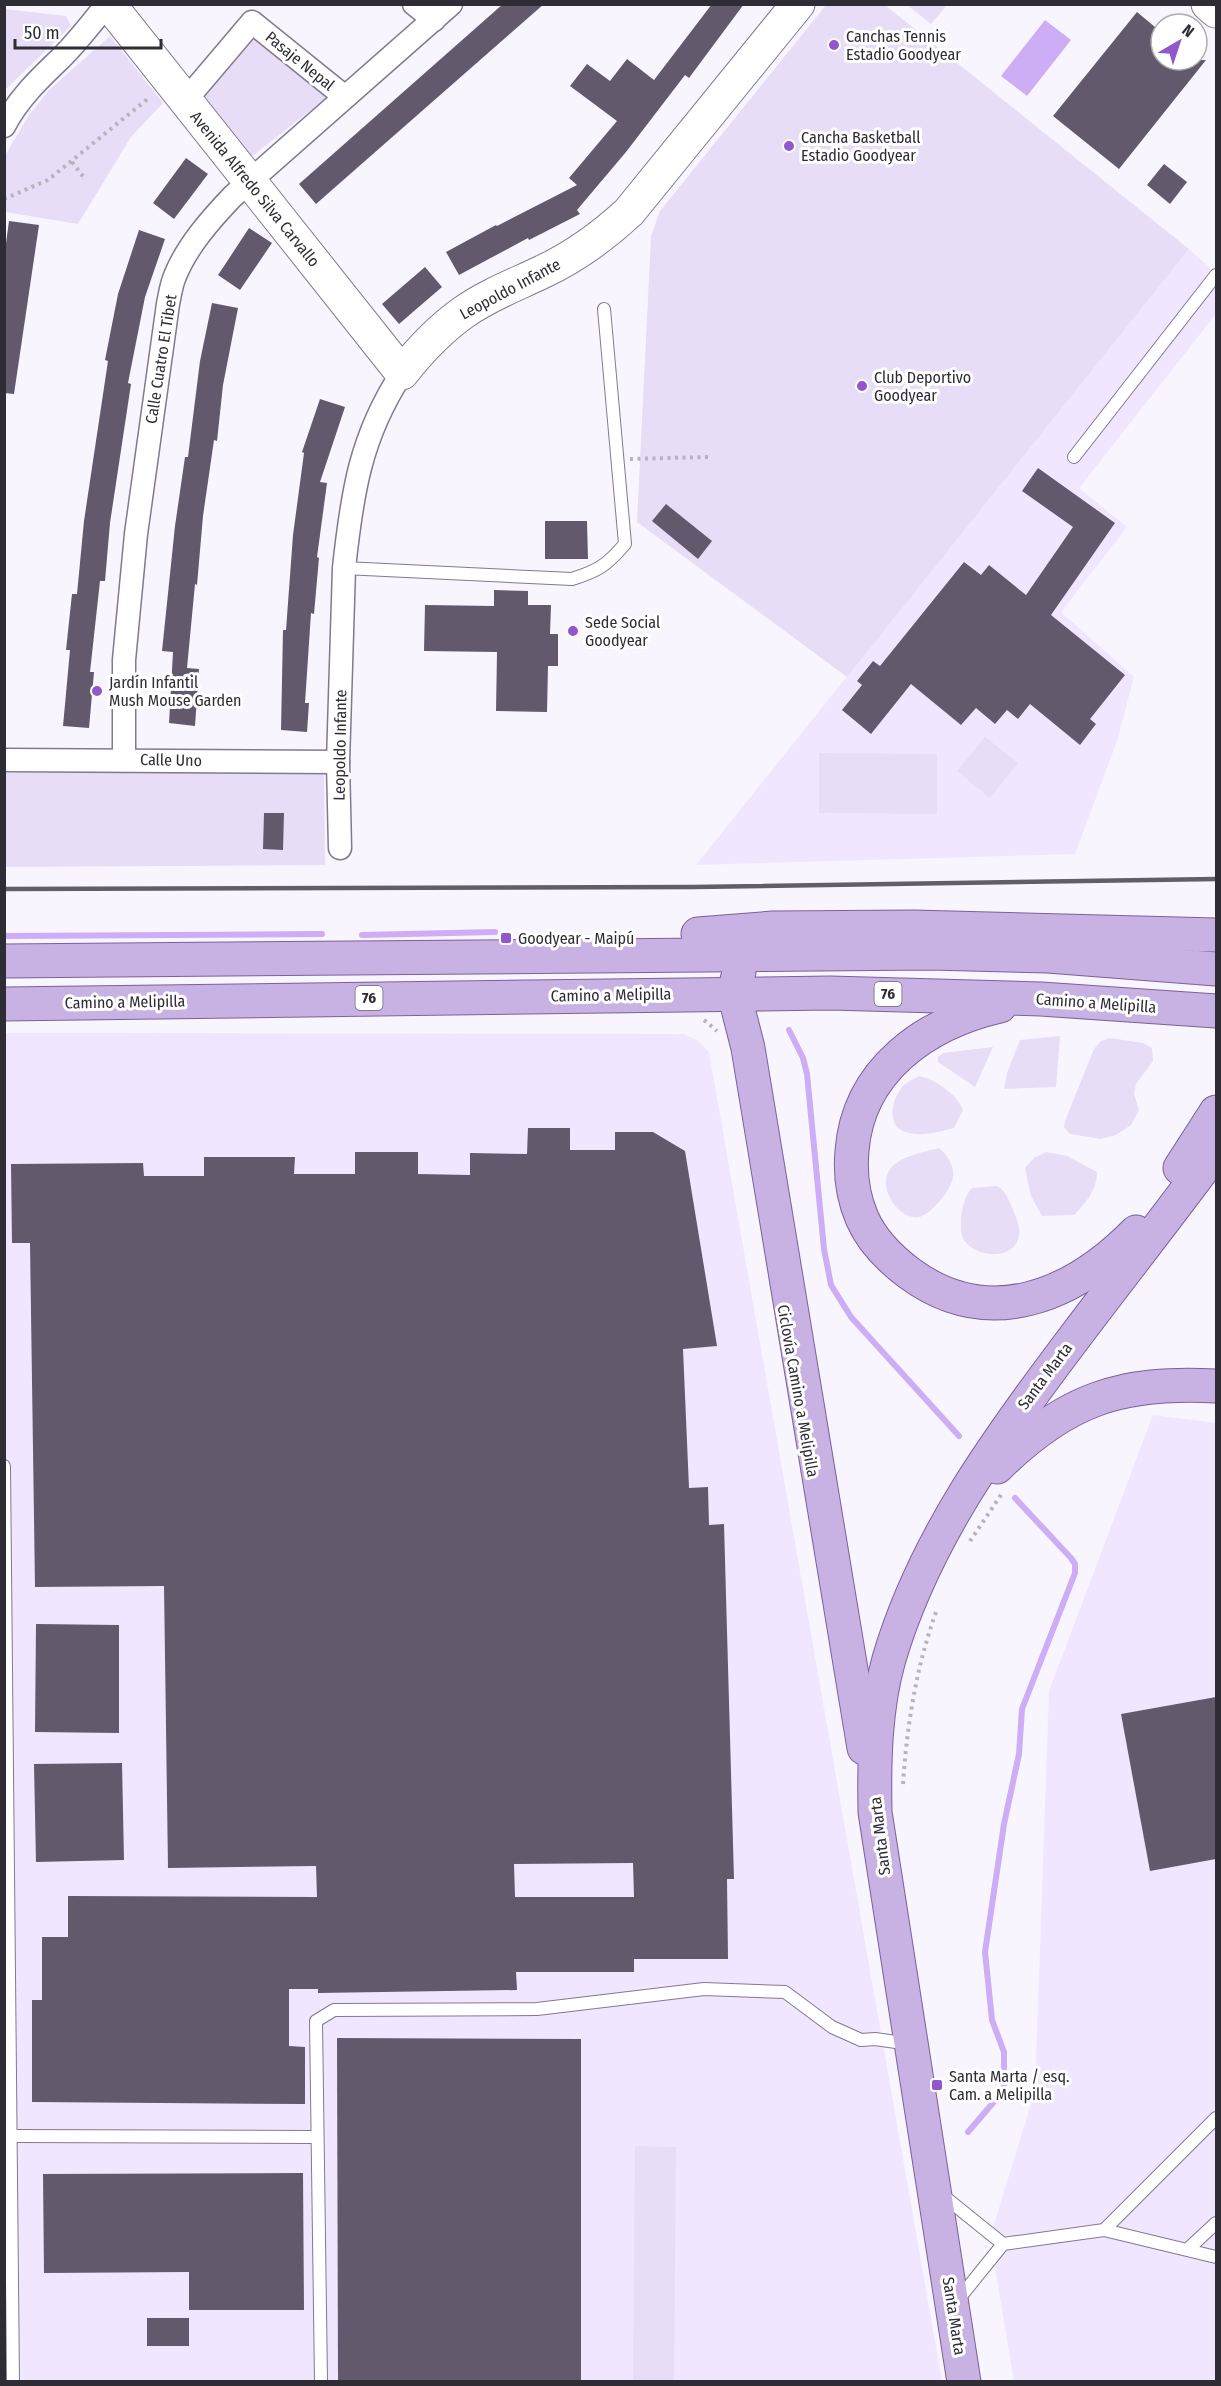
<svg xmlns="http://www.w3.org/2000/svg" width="1221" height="2386" viewBox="0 0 1221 2386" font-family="'Fira Sans Condensed',sans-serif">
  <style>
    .built { fill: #f0e6ff }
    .green { fill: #e8ddf7 }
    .water { fill: #cdadf6 }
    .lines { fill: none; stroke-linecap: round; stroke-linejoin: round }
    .stream { stroke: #cdadf6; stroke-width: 6 }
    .building { fill: #62596d; fill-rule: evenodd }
    .lane-casing { stroke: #82798e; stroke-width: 14 }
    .street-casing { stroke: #82798e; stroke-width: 25 }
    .secondary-casing { stroke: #82798e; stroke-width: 35 }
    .primary-casing { stroke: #7a619a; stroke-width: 35 }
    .path { stroke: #b8b4be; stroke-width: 4; stroke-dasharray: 3 4.5; stroke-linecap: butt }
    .lane { stroke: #fff; stroke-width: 12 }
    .street { stroke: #fff; stroke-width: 22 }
    .secondary { stroke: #fff; stroke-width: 33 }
    .primary { stroke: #c8b1e3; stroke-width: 33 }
    .rail { stroke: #625e68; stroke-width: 4.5 }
    .poi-dot { fill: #9256cd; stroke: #fff; stroke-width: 2 }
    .labels { text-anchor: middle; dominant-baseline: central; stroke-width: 6; stroke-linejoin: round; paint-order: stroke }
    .shield { fill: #fff; stroke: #6d6b72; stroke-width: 1.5 }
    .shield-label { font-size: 15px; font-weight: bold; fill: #2f2c35 }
    .poi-label { font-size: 16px; fill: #2f2c35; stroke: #fff; text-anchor: start }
    .street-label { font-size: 16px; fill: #2f2c35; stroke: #fff }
  </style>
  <rect width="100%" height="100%" fill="#f9f5ff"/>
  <g class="built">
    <path d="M1189,249l27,24v41l-137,174 48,39 -66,85 73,65 -17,64 -42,113 -379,11z"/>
    <path d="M5,1033l679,1 14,7 11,11 233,1329 -937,1z"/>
    <path d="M1153,1415l63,8v958l-202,1 -21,-126 1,-32 41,-133 14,-400z"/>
  </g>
  <g class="green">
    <path d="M826,5h59l304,244 -342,428 -210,-155 14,-286 9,-25z"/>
    <path d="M907,5h40l-16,19z"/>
    <path d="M5,9l61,7 5,10 -66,64z"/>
    <path d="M250,32l81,62 -80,63 -52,-65z"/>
    <path d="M110,36l53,67 -32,34 -53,87 -73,-12 1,-58 23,-39 20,-25z"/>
    <path d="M985,737l33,26 -28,35 -33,-27z"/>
    <path d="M819,753l118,1v60l-118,-1z"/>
    <path d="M324,771l1,94 -320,2 -1,-94z"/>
    <path d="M1060,1036l-4,51 -52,2 3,-16 13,-33z"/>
    <path d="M1110,1038l33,5 9,5 1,13 -17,23 -2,10 5,16 -8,15 -15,10 -15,4 -31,-5 -6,-7 1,-6 29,-72 7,-8z"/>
    <path d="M993,1047l-18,40 -37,-25v-5l5,-4z"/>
    <path d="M919,1076c16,3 39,19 44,34l-9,18c-15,4 -35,10 -51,3 -16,-7 -11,-30 -3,-41 4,-7 12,-10 19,-14z"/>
    <path d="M939,1148c11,9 18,23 12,36 -4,10 -21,31 -32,33 -21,3 -41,-29 -30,-46 8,-15 36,-19 50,-23z"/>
    <path d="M1046,1152l21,4 30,16c0,18 -11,30 -23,43l-32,1 -11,-20 -6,-28 9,-10z"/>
    <path d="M997,1186c11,6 14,20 19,31 17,43 -37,46 -52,23 -4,-6 -3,-15 -3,-22 1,-10 4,-23 11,-30z"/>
    <path d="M635,2146l41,1 -2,234h-41z"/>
  </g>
  <path class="water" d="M1045,20l26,20 -44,56 -26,-20z"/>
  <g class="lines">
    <g class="stream">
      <path d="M362,935l133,-3"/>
      <path d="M4,936l318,-2"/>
      <path d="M789,1030l14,28 4,16 17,175 7,36 20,32 108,119"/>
      <path d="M968,2132l36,-42v-38l-12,-32 -7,-68 19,-128 15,-70 3,-45 53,-136v-9l-4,-6 -56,-60"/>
    </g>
  </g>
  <g class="building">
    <path d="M503,4h41l-228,200 -17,-20z"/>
    <path d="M712,4h32l-55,74 -4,-3 -59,77 -49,58 3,4 -51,26 -1,-2 -69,37 -13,-23 50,-27 1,1 80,-41 -8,-7 48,-57 -47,-35 17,-22 23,17 17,-22 27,21z"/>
    <path d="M1137,12l24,20v28h45l-87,109 -66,-53z"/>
    <path d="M186,158l22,16 -34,45 -21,-16z"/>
    <path d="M1164,164l23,18 -17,22 -23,-19z"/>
    <path d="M9,221l30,4 -25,169 -10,-1v-135z"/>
    <path d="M249,228l23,15 -32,47 -22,-15 10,-15 2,1 -2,-1z"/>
    <path d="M139,230l26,9 -20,58 -17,86 3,1 -21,139 -5,58h-5l-10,91h4l-5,56 -26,-2 7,-76h-4l6,-56h5l7,-73 24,-160 -3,-1 13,-66z"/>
    <path d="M425,267l17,20 -43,37 -17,-20z"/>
    <path d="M212,303l26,5 -15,77 -6,56 -3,-1 -11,76 -6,69 -2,-1 -8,84 12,1 -4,57 -26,-3 4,-71 -11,-1 13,-125 10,-69h3l12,-96z"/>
    <path d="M320,399l25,8 -25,75 7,1 -10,74 2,1 -5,56 -3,-1 -6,90h4l-2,29 -26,-2 2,-100h3l7,-95 11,-82 -2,-1z"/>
    <path d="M1038,468l77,55 -64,92 74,60 -35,44 6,5 -16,21 -50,-41 -12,15 -11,-9 -12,14 -19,-16 -15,17 -50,-41 -40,50 -29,-24 20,-25 -5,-4 16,-20 7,5 84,-104 17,13 8,-10 37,30 47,-68 -51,-36z"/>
    <path d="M666,504l46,37 -14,18 -46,-38z"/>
    <path d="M545,521h42l1,38h-43z"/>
    <path d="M494,590l34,1v14h23l-1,29h8v32h-10l-1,46 -51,-1 1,-59 -73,-1 1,-46 69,1z"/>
    <path d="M264,813h20l-1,37 -20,-1z"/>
    <path d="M528,1128h42v22h45v-18h38l32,19 32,195 -34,3 6,139 19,-1 1,38 15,-1 10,355h-7l1,80h-94v13h-118l1,18 -199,3v-4h-29v57l16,1v57l-273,-2v-102h10v-63h26v-41l249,1 -1,-31 -148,2 -4,-282 -129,1 -5,-344h-18l-1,-79 132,-1 1,13h60v-19h91l-1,17h61v-22h63v22l52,1v-22l57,1zM633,1863l1,34h-119l-1,-33z"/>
    <path d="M36,1624l83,1v108l-84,-1z"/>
    <path d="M1216,1697v162l-66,12 -29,-157z"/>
    <path d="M122,1763l2,97 -88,2 -2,-98z"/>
    <path d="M337,2038l244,1v343h-243z"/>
    <path d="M303,2173l1,137h-115v-38l-145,1 -1,-99z"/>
    <rect x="147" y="2318" width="42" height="28"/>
  </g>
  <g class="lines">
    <defs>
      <g id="lane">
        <path d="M1074,457l142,-182"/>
        <path d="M344,568l228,11c26,-8 35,-14 53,-35l-21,-235"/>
        <path d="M4,1466l9,916"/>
        <path d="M11,2136l305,1"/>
        <path d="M941,2194l62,50"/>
        <path d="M1104,2230l112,27"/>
        <path d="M1188,2249l28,-26"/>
        <path d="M957,2301l46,-57 101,-14 112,-112"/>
        <path d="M321,2382l-5,-361 18,-11 203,-1 167,-20 81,3 47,35 29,13 14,-1 35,5"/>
      </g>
      <g id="street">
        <path d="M414,4l20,16"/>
        <path d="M185,101l67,-79 93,75"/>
        <path d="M4,126c15,-28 35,-47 57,-68 17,-17 31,-35 46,-54"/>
        <path d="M124,759v-99l12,-126 32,-230c2,-9 3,-19 7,-28 12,-30 36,-57 58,-80l218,-192"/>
        <path d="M4,760l334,2"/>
        <path d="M340,848l-2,-86 6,-194c8,-74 16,-131 58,-195"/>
      </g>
      <g id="secondary">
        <path d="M109,4l293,369c18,-23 38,-44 62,-61 24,-17 51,-27 78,-40 32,-15 61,-36 87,-60l169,-208"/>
        <path d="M1208,4l8,7"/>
      </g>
      <g id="primary">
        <path d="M698,934l75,-6 141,-1 302,8"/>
        <path d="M4,961l926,-8 118,3 168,13"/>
        <path d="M739,972l-5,21 14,55 116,700"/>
        <path d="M4,1004l826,-11 211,6 175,12"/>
        <path d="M1000,1006c-74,17 -142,64 -148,145 -2,22 1,46 10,67 10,23 27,40 47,55 80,59 164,23 227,-41"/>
        <path d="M1180,1168l36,-56"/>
        <path d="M997,1467c69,-68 124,-86 219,-81"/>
        <path d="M964,2382l-89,-570c-1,-51 0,-104 14,-153 35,-119 108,-219 182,-317 48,-64 98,-127 145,-191"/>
      </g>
    </defs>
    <use href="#lane" class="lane-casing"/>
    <use href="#street" class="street-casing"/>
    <use href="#secondary" class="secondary-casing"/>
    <use href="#primary" class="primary-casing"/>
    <g class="path">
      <path d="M72,162l13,17"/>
      <path d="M4,199l44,-19 102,-83"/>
      <path d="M630,459l79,-2"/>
      <path d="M704,1020l13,11"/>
      <path d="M970,1541l33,-49"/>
      <path d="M903,1784c4,-59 13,-116 33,-172"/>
    </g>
    <use href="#lane" class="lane"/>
    <use href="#street" class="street"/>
    <use href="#secondary" class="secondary"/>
    <use href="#primary" class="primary"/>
    <path class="rail" d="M4,889l689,-2 523,-8"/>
  </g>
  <g class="poi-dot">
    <circle cx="834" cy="45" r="6"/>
    <circle cx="789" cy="146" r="6"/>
    <circle cx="862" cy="386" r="6"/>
    <circle cx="573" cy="631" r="6"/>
    <circle cx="97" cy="691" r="6"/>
    <rect x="500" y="932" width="12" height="12" rx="3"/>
    <rect x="931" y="2079" width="12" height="12" rx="3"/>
  </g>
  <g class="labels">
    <g class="shield">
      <rect x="874.5" y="982" width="27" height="24" rx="4.5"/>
      <rect x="355.5" y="986" width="27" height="24" rx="4.5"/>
    </g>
    <g class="shield-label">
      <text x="888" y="994">76</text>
      <text x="369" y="998">76</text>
    </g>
    <g class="poi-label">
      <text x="846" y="36">Canchas Tennis<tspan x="846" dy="18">Estadio Goodyear</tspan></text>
      <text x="801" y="137">Cancha Basketball<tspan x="801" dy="18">Estadio Goodyear</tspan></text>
      <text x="874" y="377">Club Deportivo<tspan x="874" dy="18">Goodyear</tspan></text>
      <text x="585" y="622">Sede Social<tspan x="585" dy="18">Goodyear</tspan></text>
      <text x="109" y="682">Jardín Infantil<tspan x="109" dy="18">Mush Mouse Garden</tspan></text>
      <text x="518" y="938">Goodyear - Maipú</text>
      <text x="949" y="2076">Santa Marta / esq.<tspan x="949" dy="18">Cam. a Melipilla</tspan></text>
    </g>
    <g class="street-label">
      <text transform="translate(300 61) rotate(39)">Pasaje Nepal</text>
      <text transform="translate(255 189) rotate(51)">Avenida Alfredo Silva Carvallo</text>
      <text transform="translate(510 289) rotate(-28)">Leopoldo Infante</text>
      <text transform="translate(161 359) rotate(-81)">Calle Cuatro El Tibet</text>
      <text transform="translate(340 745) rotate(-89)">Leopoldo Infante</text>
      <text transform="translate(171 760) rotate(1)">Calle Uno</text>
      <text transform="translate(611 995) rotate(-1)">Camino a Melipilla</text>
      <text transform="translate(125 1002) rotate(-1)">Camino a Melipilla</text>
      <text transform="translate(1096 1003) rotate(4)">Camino a Melipilla</text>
      <text transform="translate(1045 1376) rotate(-53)">Santa Marta</text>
      <text transform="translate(798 1391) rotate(80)">Ciclovía Camino a Melipilla</text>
      <text transform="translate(880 1836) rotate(-97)">Santa Marta</text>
      <text transform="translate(954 2316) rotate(81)">Santa Marta</text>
    </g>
  </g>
  <rect width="1221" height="2386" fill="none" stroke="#2f2c35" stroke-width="12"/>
  <g transform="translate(1179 42) rotate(39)"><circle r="28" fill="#ffffff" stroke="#acabae" stroke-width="1.5"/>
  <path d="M0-4.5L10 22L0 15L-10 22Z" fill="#9256cd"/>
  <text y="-9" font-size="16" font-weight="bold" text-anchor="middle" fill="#2f2c35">N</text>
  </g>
  <path d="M15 39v9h146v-9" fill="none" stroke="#2f2c35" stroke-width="3"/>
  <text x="24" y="39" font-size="18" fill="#2f2c35" stroke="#ffffff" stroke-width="4.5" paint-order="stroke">50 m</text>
</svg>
